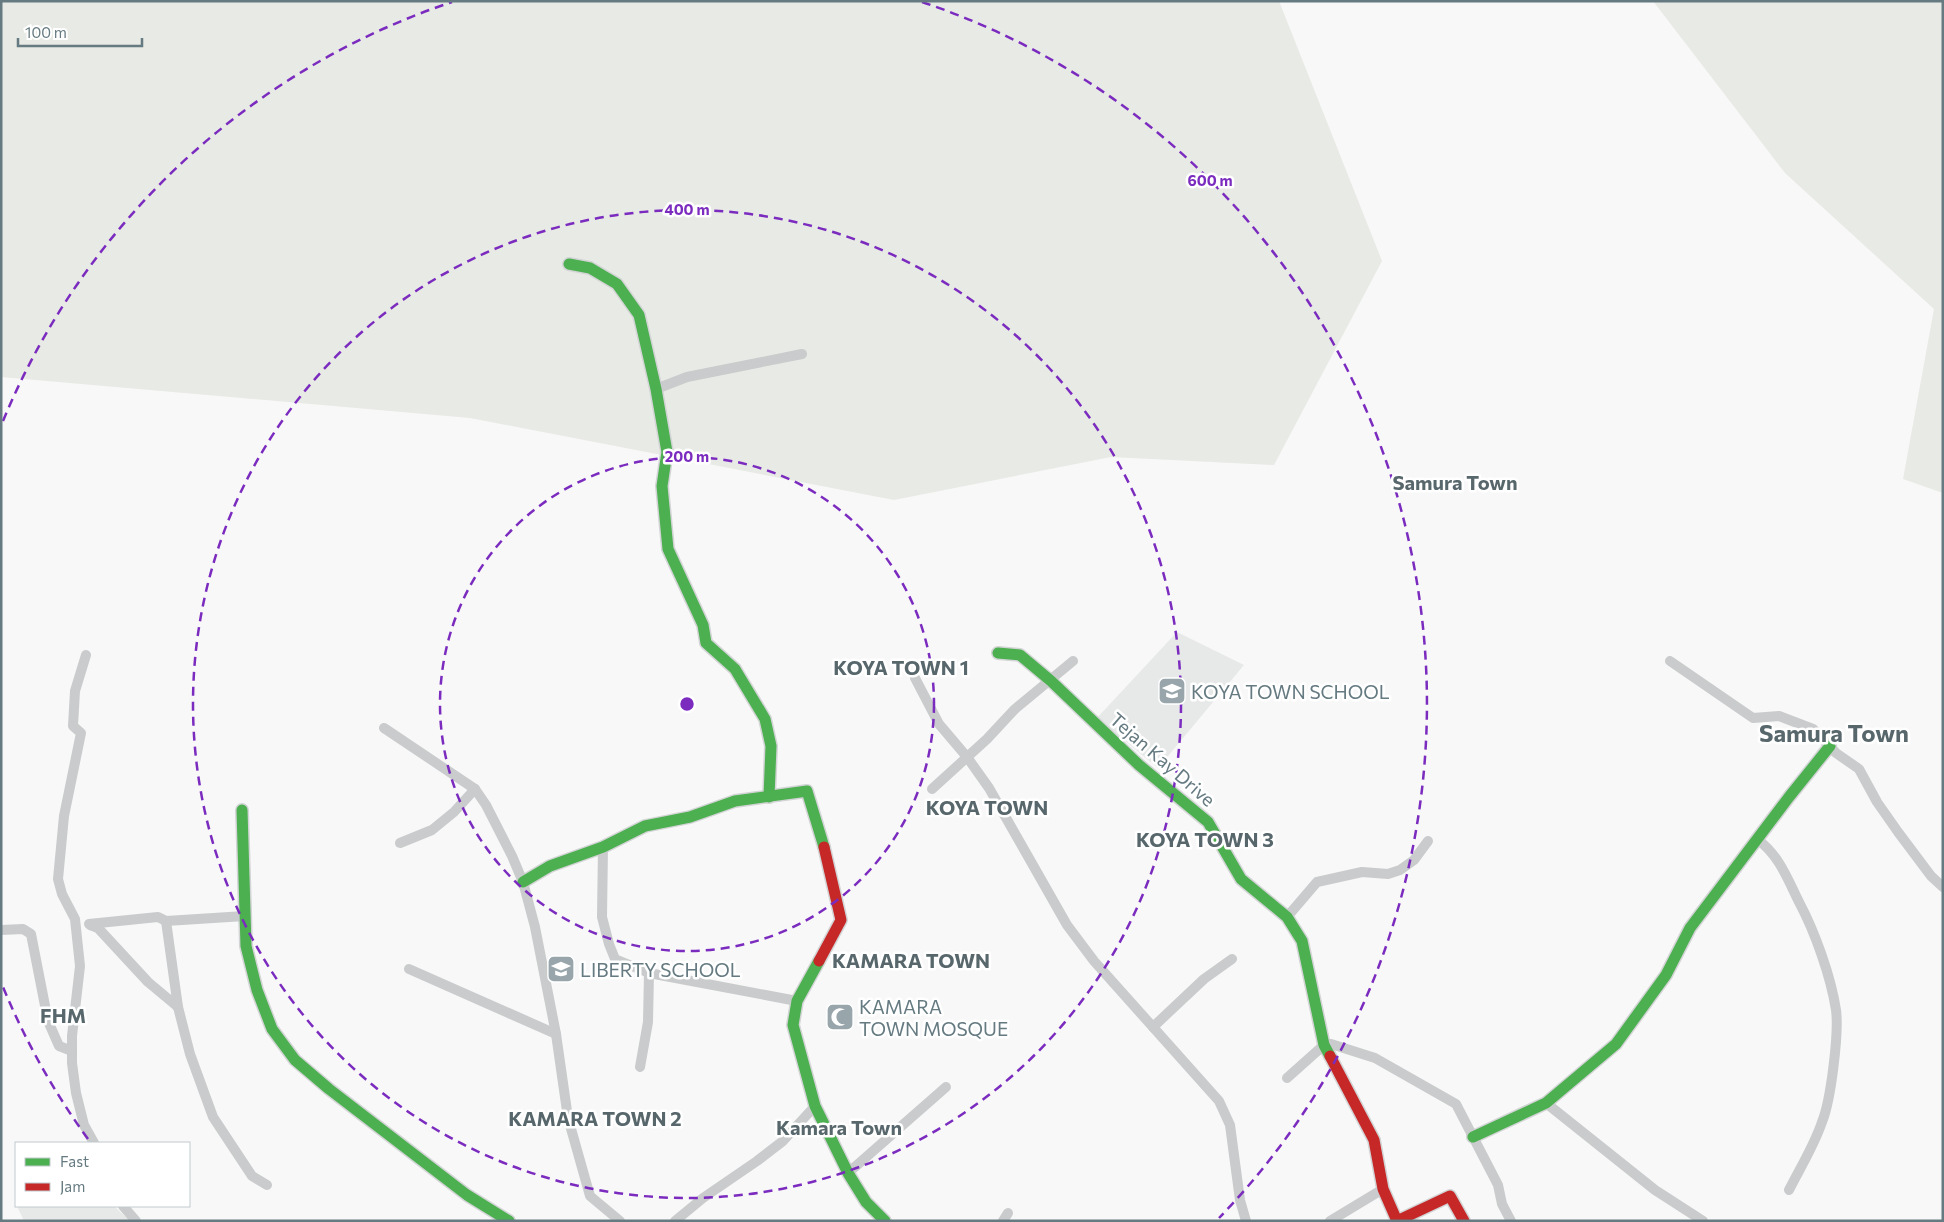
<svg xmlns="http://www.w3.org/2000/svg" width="1944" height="1222" viewBox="0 0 1944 1222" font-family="Commissioner,sans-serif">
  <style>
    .built { fill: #e7e9e8 }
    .green { fill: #e8eae5 }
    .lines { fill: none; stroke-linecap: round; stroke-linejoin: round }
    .fast-casing { stroke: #d3d4d5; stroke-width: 14 }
    .jam-casing { stroke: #d3d4d5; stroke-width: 14 }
    .street { stroke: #c9cbcc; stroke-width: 10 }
    .fast { stroke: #4caf50; stroke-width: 11 }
    .jam { stroke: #c62828; stroke-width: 11 }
    .ring { fill: none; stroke: #7b2cbf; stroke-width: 2.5; stroke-dasharray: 9 6 }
    .labels { text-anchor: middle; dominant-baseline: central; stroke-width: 5; stroke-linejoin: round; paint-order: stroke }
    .poi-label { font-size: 19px; fill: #657a81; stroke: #fff; text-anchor: start }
    .street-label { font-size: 19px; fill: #657a81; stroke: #fff }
    .neighbourhood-label { font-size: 20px; font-weight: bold; fill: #57676c; stroke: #fff }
    .district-label { font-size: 24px; font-weight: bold; fill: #57676c; stroke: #fff }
    .centre { fill: #7b2cbf; stroke: #fff; stroke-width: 2.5 }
    .ring-label { font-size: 15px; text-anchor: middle; font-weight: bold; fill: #7b2cbf; stroke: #fff; stroke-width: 5; stroke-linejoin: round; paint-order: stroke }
  </style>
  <rect width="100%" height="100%" fill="#f8f8f8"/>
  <g class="built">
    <path d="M1177,632l67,33 -86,103 -61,-50z"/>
    <path d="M17,1206h97l16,15h-106z"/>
  </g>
  <g class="green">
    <path d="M1,1h1278l103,260 -108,204 -163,-8 -217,43 -424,-82 -469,-41z"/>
    <path d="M1653,1h290v492l-40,-14 31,-170 -149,-136z"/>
  </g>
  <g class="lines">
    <defs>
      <g id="fast">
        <path d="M569,264l21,4 27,16 22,31 17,74 11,63 -5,34 6,63 35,76 3,18 29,26 30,50 6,27 -2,51"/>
        <path d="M998,653l22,2 31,26 88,84 69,57 33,57 46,38 15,24 22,104 6,11"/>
        <path d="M242,810l4,136 11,44 15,39 23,31 34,29 138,106 42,26"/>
        <path d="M523,882l27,-16 53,-19 42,-21 45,-9 45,-16 72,-10 17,56"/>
        <path d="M819,961l-22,40 -4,24 22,81 33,67 18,29 19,19"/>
        <path d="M1473,1137l73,-34 70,-59 50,-69 24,-47 99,-131 41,-51"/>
      </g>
      <g id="jam">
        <path d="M819,961l22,-41 -17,-73"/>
        <path d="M1330,1056l44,84 9,49 14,32 53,-25 14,25"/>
      </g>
    </defs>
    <use href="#fast" class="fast-casing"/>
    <use href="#jam" class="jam-casing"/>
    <g class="street">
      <path d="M656,389l31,-12 115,-23"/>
      <path d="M86,655l-11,36 -2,35 8,7 -17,83 -6,63 4,15 13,25 5,47 -8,70v27l4,30 8,32 10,18"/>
      <path d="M1670,661l83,57 26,-2 34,13 23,24 23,16 18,33 21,30 33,44 12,11"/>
      <path d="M915,678l24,46 28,33 22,31 78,137 27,36 125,140 11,24 10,75 6,21"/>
      <path d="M384,728l91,61 11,16 26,51 11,26 12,45 21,107 12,84 22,78 30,25"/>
      <path d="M932,789l55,-50 28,-30 58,-48"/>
      <path d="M1758,840c21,15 30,40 41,62 16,30 32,75 37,108 3,23 -5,90 -14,112 -8,24 -22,46 -33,68"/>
      <path d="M400,843l32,-13 22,-18 21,-23"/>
      <path d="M603,847l-1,70 7,27 6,15 34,14 148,28"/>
      <path d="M1287,917l30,-35 45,-10 26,2 12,-4 14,-10 14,-19"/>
      <path d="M166,921l12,86 12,47 23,63 39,59 15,9"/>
      <path d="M89,924l69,-7 8,4 79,-5"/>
      <path d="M90,925l8,3 50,54 30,25"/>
      <path d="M1,930l22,-1 8,5 17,87 11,25 13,5"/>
      <path d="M409,969l147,65"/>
      <path d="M1153,1027l51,-48 28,-20"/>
      <path d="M640,1067l8,-45 1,-49"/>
      <path d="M1287,1078l37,-33 7,-1 44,14 81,46 42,81 4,19 9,17"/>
      <path d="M1546,1103l109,87 48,31"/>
      <path d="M848,1173l98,-86"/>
      <path d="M123,1206l13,15"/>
      <path d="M675,1221l28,-23 54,-37 26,-20 32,-35"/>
      <path d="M1003,1221l5,-8"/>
      <path d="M1330,1221l53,-32"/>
    </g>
    <use href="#fast" class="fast"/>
    <use href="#jam" class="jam"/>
  </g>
  <g class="ring">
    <circle cx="687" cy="704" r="247"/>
    <circle cx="687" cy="704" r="494"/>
    <path d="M88 1139A740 740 0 0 1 3 987M3 421A740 740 0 0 1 452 2M922 2A740 740 0 0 1 1219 1218"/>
  </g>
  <defs>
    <symbol id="school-square" viewBox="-11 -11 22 22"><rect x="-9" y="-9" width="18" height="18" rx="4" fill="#98a6ab" stroke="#fff"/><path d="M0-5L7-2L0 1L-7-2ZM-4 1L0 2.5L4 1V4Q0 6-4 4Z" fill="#fff"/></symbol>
    <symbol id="mosque-square" viewBox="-11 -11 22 22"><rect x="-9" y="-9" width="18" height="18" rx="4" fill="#98a6ab" stroke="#fff"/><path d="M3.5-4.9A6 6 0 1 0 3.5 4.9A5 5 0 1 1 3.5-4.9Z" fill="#fff"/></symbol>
  </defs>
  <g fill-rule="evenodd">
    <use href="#school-square" x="1156" y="675" width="32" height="32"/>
    <use href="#school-square" x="545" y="953" width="32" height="32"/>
    <use href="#mosque-square" x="824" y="1001" width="32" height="32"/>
  </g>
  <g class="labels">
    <g class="poi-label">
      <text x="1191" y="691">KOYA TOWN SCHOOL</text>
      <text x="580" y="969">LIBERTY SCHOOL</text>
      <text x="859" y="1006">KAMARA<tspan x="859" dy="22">TOWN MOSQUE</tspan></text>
    </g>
    <g class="street-label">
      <text transform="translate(1163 759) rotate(41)">Tejan Kay Drive</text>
    </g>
    <g class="neighbourhood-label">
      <text x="1455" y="482">Samura Town</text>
      <text x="901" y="667">KOYA TOWN 1</text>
      <text x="987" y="807">KOYA TOWN</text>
      <text x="1205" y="839">KOYA TOWN 3</text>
      <text x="911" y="960">KAMARA TOWN</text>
      <text x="63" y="1015">FHM</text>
      <text x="595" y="1118">KAMARA TOWN 2</text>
      <text x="839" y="1127">Kamara Town</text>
    </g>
    <g class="district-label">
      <text x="1834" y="732">Samura Town</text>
    </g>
  </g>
  <circle cx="687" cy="704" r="8" class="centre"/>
  <g class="ring-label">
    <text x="1210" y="186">600 m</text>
    <text x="687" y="215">400 m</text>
    <text x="687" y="462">200 m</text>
  </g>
  <rect width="1944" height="1222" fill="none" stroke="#657a81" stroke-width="5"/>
  <rect x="15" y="1142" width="175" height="65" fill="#ffffff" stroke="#c1cacd"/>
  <rect x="25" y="1158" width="25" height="8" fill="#4caf50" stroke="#c1cacd"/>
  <text x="60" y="1167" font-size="15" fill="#657a81">Fast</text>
  <rect x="25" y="1183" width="25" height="8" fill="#c62828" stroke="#c1cacd"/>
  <text x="60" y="1192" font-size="15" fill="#657a81">Jam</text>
  <path d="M18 38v8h124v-8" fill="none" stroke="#657a81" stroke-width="2.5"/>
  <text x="25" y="38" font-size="15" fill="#657a81" stroke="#ffffff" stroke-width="4" paint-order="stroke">100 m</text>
</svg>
